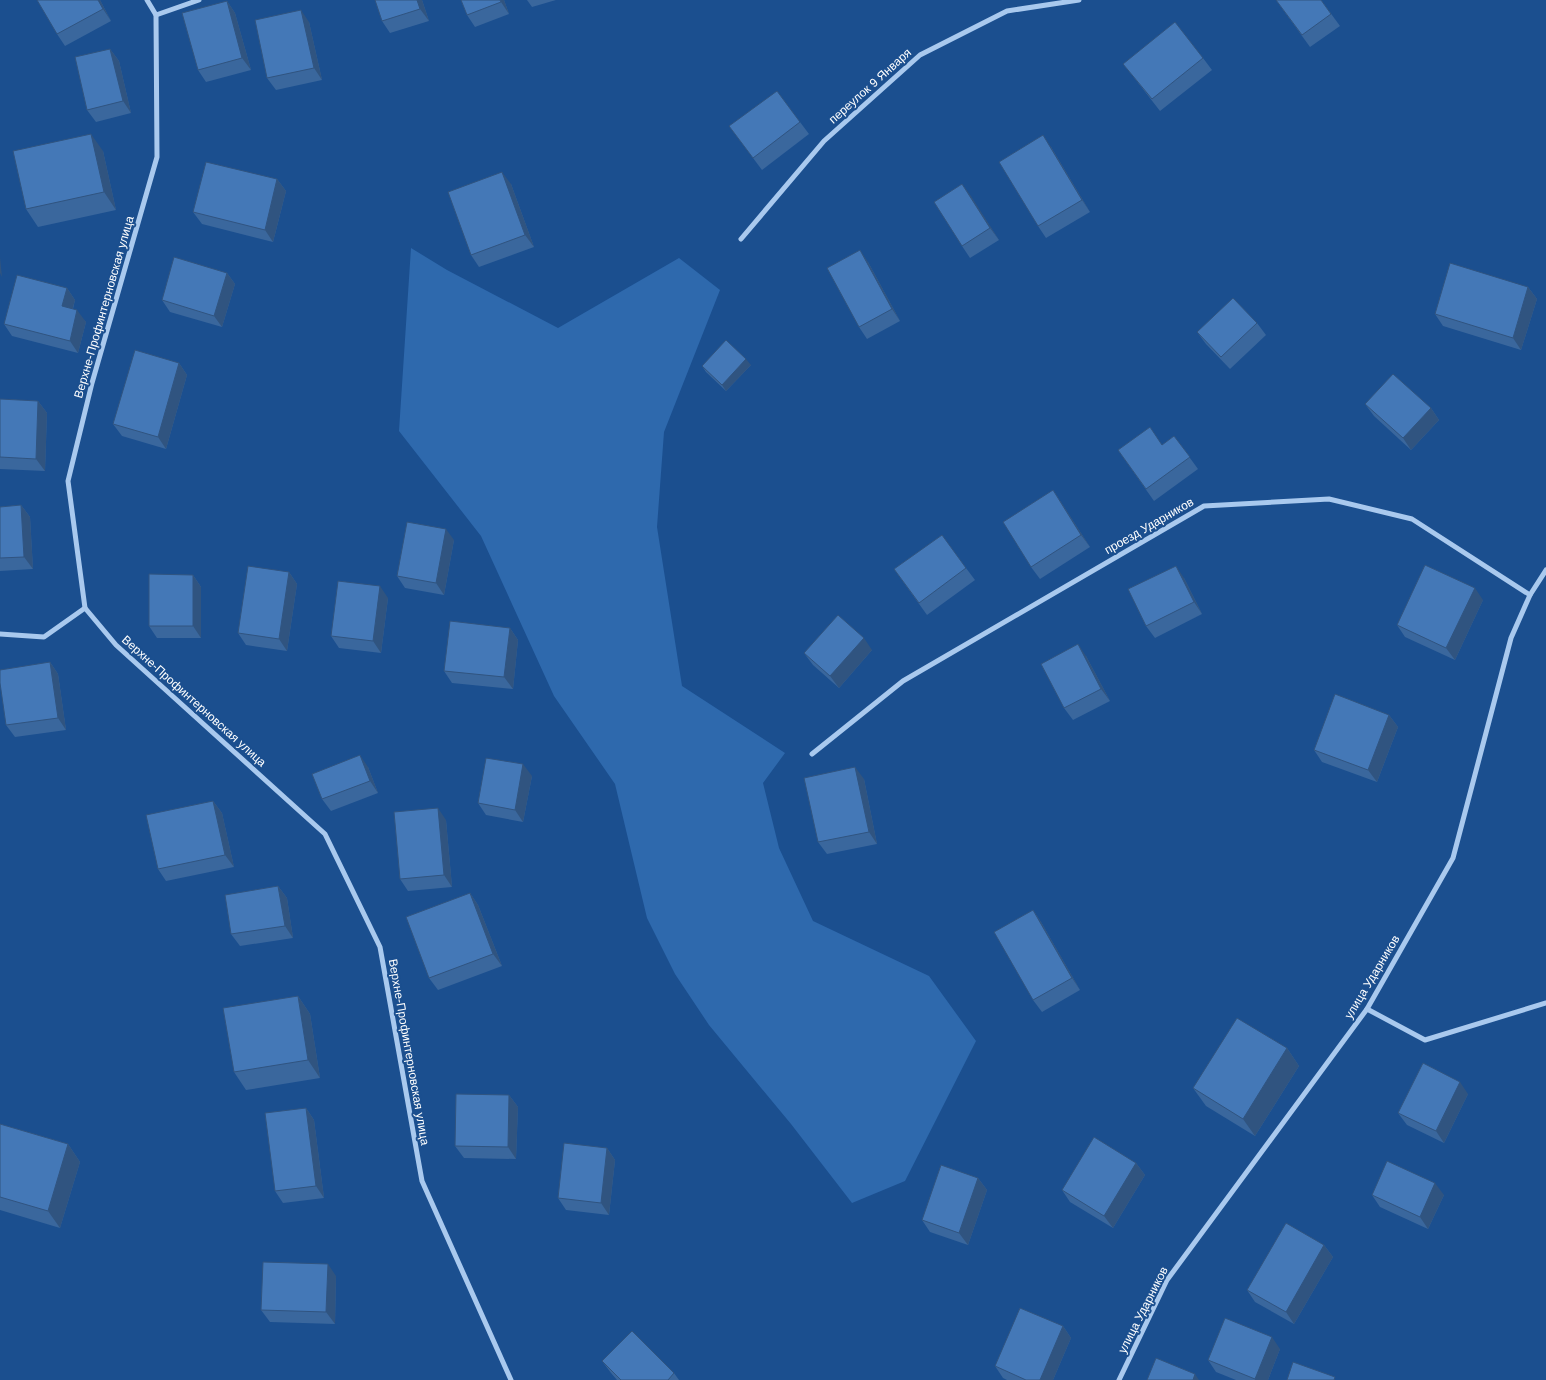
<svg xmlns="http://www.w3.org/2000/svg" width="1546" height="1380" viewBox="0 0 1546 1380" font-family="Helvetica,sans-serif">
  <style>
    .green { fill: #2e69ad }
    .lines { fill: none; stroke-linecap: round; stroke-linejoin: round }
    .minor { stroke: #a9c9ee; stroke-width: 5 }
    .wall { fill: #3a679d }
    .shaded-wall { fill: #305480 }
    .building { fill: #4478b7; stroke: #305480 }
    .labels { text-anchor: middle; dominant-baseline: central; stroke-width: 4; stroke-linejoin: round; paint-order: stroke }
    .street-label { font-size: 12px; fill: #fff; stroke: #1b4f8f }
  </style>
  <rect width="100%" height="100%" fill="#1b4f8f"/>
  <path class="green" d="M411,248l36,22 111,58 121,-70 41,32 -56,142 -7,95 25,159 103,67 -22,30 16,65 34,73 116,55 47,65 -71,140 -53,22 -61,-79 -82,-99 -34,-51 -28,-56 -32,-134 -61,-88 -73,-160 -82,-105z"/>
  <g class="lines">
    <g class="minor">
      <path d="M147,0l9,15 1,142 -65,226 -24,98 17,127 31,37 209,189 55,113 42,234 89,199"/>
      <path d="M156,15l43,-15"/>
      <path d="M741,239l83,-98 96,-86 87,-44 72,-11"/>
      <path d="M0,634l44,3 41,-29"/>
      <path d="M812,754l91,-73 301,-175 125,-7 83,20 118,76"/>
      <path d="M1367,1009l58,31 121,-37"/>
      <path d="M1119,1380l48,-100 200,-271 86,-151 58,-220 19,-43 16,-25"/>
    </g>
  </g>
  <g class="wall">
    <path d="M100,0l11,21 -46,25 -8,-12z"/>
    <path d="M422,0l7,21 -39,12 -8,-12z"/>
    <path d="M461,0h43l5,14 -34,13 -8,-12z"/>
    <path d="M527,0h29l-24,7z"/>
    <path d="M1276,0h45l19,26 -30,21z"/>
    <path d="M227,1l8,12 16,57 -45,12 -8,-12z"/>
    <path d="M309,22l13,58 -46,10 -9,-12z"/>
    <path d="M110,49l9,12 12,52 -35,9 -9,-12z"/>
    <path d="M1203,58l9,12 -52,41 -28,-36 -9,-11z"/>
    <path d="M800,122l9,12 -47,36 -33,-44z"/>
    <path d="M1051,147l39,65 -44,26 -8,-12z"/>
    <path d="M103,151l13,59 -78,17 -12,-18z"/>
    <path d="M277,179l9,12 -13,51 -71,-18 -9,-12z"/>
    <path d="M511,184l23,63 -55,20 -8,-12z"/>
    <path d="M962,184l37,56 -29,18 -8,-12z"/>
    <path d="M868,262l32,59 -33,18 -8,-12z"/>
    <path d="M227,273l8,11 -13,43 -52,-15 -8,-12z"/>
    <path d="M1528,287l9,12 -16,51 -78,-24 -8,-12z"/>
    <path d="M67,288l8,12 -2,9 13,13 -8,31 -66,-17 -8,-12z"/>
    <path d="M1257,323l9,12 -36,34 -24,-25 -9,-12z"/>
    <path d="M179,363l8,12 -21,74 -44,-13 -9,-12z"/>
    <path d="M751,365l-25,26 -20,-19 -4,-6z"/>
    <path d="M0,399l38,2 9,12 -2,58 -45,-2z"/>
    <path d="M1365,404l66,4 8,12 -28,30 -37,-34z"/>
    <path d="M1174,436l24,33 -44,32 -36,-51 44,-5z"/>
    <path d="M1053,490l37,57 -50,32 -9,-12z"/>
    <path d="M21,505l9,12 3,52 -33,2v-64z"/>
    <path d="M454,540l-10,55 -39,-7 -8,-12z"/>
    <path d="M966,568l9,12 -48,35 -33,-46z"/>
    <path d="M289,572l8,12 -10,67 -41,-6 -8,-12z"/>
    <path d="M193,575l8,12v51h-44l-8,-12z"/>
    <path d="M1184,578l18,36 -47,24 -9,-12z"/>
    <path d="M388,598l-7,55 -42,-5 -8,-12z"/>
    <path d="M1483,600l-28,60 -50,-23 -8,-12z"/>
    <path d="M510,628l8,12 -5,49 -61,-6 -8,-12z"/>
    <path d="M872,650l-33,38 -26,-23 -9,-12z"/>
    <path d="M1086,656l24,45 -37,19 -9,-12z"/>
    <path d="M50,662l8,12 8,56 -51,7 -9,-12z"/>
    <path d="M1389,715l9,12 -21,55 -55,-20 -8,-12z"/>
    <path d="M368,767l10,26 -47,18 -9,-12z"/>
    <path d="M532,776l-9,46 -37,-7 -8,-12z"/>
    <path d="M864,779l13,65 -50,10 -9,-12z"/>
    <path d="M213,801l9,12 12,54 -68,14 -8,-12z"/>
    <path d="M446,820l6,67 -44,4 -8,-12z"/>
    <path d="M278,886l9,12 6,40 -53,8 -9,-12z"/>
    <path d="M470,893l8,12 24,61 -64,24 -9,-12z"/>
    <path d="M1033,910l8,12 39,68 -38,22 -9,-12z"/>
    <path d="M298,996l12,18 10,64 -74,12 -12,-18z"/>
    <path d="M1287,1048l12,18 -44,70 -49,-30 -13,-18z"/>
    <path d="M1468,1094l-24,49 -37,-18 -9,-12z"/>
    <path d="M509,1095l9,12 -2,52 -52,-1 -9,-12z"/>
    <path d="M306,1108l8,12 10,78 -41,5 -8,-12z"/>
    <path d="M0,1124l68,20 12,18 -20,66 -60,-18z"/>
    <path d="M607,1148l8,12 -6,55 -43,-5 -8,-12z"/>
    <path d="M1136,1163l9,12 -32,53 -43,-26 -8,-12z"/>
    <path d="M978,1178l9,12 -19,55 -38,-13 -8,-12z"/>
    <path d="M1372,1195h72l-16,34 -48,-22z"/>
    <path d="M1324,1245l9,12 -39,67 -39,-22 -8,-12z"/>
    <path d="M336,1276l-1,48 -65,-2 -9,-12z"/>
    <path d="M1063,1326l8,12 -18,42h-46l-4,-2 -8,-12z"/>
    <path d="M1280,1349l-12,31h-32l-20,-8 -8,-12z"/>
    <path d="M602,1361l72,12 5,7h-62l-6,-7z"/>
  </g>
  <g class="shaded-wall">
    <path d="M98,0h2l11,21 -8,-12z"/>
    <path d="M417,0h5l7,21 -9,-12z"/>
    <path d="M500,0h4l5,14 -8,-12z"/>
    <path d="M227,1l8,12 16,57 -9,-12z"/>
    <path d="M301,10l8,12 13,58 -8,-12z"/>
    <path d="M110,49l9,12 12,52 -8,-12z"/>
    <path d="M91,134l12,17 13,59 -12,-18z"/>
    <path d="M1043,135l8,12 39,65 -8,-12z"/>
    <path d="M502,172l9,12 23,63 -9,-12z"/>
    <path d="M277,179l9,12 -13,51 -8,-12z"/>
    <path d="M962,184l9,12 28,44 -9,-12z"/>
    <path d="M860,250l8,12 32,59 -8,-12z"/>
    <path d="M0,257l2,20 -2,-4z"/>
    <path d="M227,273l8,11 -13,43 -8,-11z"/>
    <path d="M1528,287l9,12 -16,51 -8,-12z"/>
    <path d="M67,288l8,12 -5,18 -8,-12z"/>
    <path d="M77,310l9,12 -8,31 -8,-12z"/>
    <path d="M746,359l5,6 -25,26 -4,-6z"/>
    <path d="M179,363l8,12 -21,74 -8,-12z"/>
    <path d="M38,401l9,12 -2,58 -9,-12z"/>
    <path d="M1431,408l8,12 -28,30 -8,-12z"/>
    <path d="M1053,490l8,12 29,45 -9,-12z"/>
    <path d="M21,505l9,12 3,52 -9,-12z"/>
    <path d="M446,529l8,11 -10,55 -8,-12z"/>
    <path d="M1176,566l8,12 18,36 -8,-12z"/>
    <path d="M289,572l8,12 -10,67 -8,-12z"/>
    <path d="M193,575l8,12v51l-8,-12z"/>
    <path d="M380,586l8,12 -7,55 -8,-12z"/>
    <path d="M1475,588l8,12 -28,60 -9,-12z"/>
    <path d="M510,628l8,12 -5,49 -9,-12z"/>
    <path d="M864,638l8,12 -33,38 -9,-12z"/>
    <path d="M1078,644l8,12 24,45 -9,-12z"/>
    <path d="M50,662l8,12 8,56 -8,-12z"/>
    <path d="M1389,715l9,12 -21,55 -9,-12z"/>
    <path d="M360,755l8,12 10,26 -8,-12z"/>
    <path d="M523,764l9,12 -9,46 -8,-12z"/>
    <path d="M855,767l9,12 13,65 -8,-12z"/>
    <path d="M213,801l9,12 12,54 -9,-12z"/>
    <path d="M438,808l8,12 6,67 -8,-12z"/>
    <path d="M278,886l9,12 6,40 -8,-12z"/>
    <path d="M470,893l8,12 24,61 -9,-12z"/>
    <path d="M1033,910l8,12 39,68 -8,-12z"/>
    <path d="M298,996l12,18 10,64 -12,-18z"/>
    <path d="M1287,1048l12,18 -44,70 -12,-17z"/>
    <path d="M1460,1082l8,12 -24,49 -8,-12z"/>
    <path d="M509,1095l9,12 -2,52 -8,-12z"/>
    <path d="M306,1108l8,12 10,78 -8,-12z"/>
    <path d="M68,1144l12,18 -20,66 -12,-17z"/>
    <path d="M607,1148l8,12 -6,55 -8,-12z"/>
    <path d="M1136,1163l9,12 -32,53 -9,-12z"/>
    <path d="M978,1178l9,12 -19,55 -9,-12z"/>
    <path d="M1435,1183l9,12 -16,34 -8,-12z"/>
    <path d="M1324,1245l9,12 -39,67 -8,-12z"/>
    <path d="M328,1264l8,12 -1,48 -9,-12z"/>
    <path d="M1063,1326l8,12 -18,42h-13z"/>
    <path d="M1272,1337l8,12 -12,31h-13v-1z"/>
    <path d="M1195,1374l4,6h-6z"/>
  </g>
  <g class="building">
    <path d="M37,0h61l5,9 -46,25z"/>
    <path d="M375,0h42l3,9 -38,12z"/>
    <path d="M461,0h39l1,2 -34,13z"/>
    <path d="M1276,0h45l10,14 -29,21z"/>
    <path d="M227,1l15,57 -44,12 -16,-57z"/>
    <path d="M301,10l13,58 -47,10 -12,-58z"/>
    <path d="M1175,22l28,36 -51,41 -29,-35z"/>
    <path d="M110,49l13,52 -36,9 -12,-53z"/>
    <path d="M777,91l23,31 -47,36 -24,-32z"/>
    <path d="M91,134l13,58 -78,17 -13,-58z"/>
    <path d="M1043,135l39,65 -44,26 -39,-64z"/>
    <path d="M206,162l71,17 -12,51 -72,-18z"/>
    <path d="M502,172l23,63 -54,20 -23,-63z"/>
    <path d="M962,184l28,44 -28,18 -28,-44z"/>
    <path d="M860,250l32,59 -33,18 -32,-59z"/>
    <path d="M174,257l53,16 -13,43 -52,-16z"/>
    <path d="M1450,263l78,24 -15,51 -78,-24z"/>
    <path d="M17,275l50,13 -5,18 15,4 -7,31 -66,-17z"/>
    <path d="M1233,298l24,25 -36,34 -24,-25z"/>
    <path d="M726,340l20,19 -24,26 -20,-19z"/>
    <path d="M135,350l44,13 -21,74 -45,-13z"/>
    <path d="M1393,374l38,34 -28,30 -38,-34z"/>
    <path d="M0,399l38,2 -2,58 -36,-2z"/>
    <path d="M1150,427l12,18 12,-9 16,21 -44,32 -28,-39z"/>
    <path d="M1053,490l28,45 -50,32 -28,-45z"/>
    <path d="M21,505l3,52 -24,1v-51z"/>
    <path d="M407,522l39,7 -10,54 -39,-7z"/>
    <path d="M942,535l24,33 -47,35 -25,-34z"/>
    <path d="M1425,565l50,23 -29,60 -49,-23z"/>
    <path d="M248,566l41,6 -10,67 -41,-6z"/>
    <path d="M1176,566l18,36 -48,24 -18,-37z"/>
    <path d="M149,574l44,1v51h-44z"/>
    <path d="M338,581l42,5 -7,55 -42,-5z"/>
    <path d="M838,615l26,23 -34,38 -26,-23z"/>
    <path d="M450,621l60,7 -6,49 -60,-6z"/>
    <path d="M1078,644l23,45 -37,19 -23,-44z"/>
    <path d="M50,662l8,56 -52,7 -6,-42v-13z"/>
    <path d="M1335,694l54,21 -21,55 -54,-20z"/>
    <path d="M360,755l10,26 -48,18 -10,-25z"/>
    <path d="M486,758l37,6 -8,46 -37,-7z"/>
    <path d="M855,767l14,65 -51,10 -14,-64z"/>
    <path d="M213,801l12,54 -67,14 -12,-54z"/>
    <path d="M438,808l6,67 -44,4 -6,-67z"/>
    <path d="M278,886l7,40 -54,8 -6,-39z"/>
    <path d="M470,893l23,61 -64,24 -23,-61z"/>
    <path d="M1033,910l39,68 -39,22 -39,-68z"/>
    <path d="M298,996l10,64 -74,12 -11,-64z"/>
    <path d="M1237,1018l50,30 -44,71 -50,-31z"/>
    <path d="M1423,1063l37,19 -24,49 -38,-18z"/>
    <path d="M456,1094l53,1 -1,52 -53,-1z"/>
    <path d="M306,1108l10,78 -41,5 -10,-78z"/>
    <path d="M0,1124l68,20 -20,67 -48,-14z"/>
    <path d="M1094,1137l42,26 -32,53 -42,-26z"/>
    <path d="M564,1143l43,5 -6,55 -43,-5z"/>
    <path d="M1387,1161l48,22 -15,34 -48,-22z"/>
    <path d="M941,1165l37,13 -19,55 -37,-13z"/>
    <path d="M1286,1223l38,22 -38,67 -39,-22z"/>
    <path d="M263,1262l65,2 -2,48 -65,-2z"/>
    <path d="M1020,1308l43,18 -23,54h-14l-31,-14z"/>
    <path d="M1225,1318l47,19 -17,42 -47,-19z"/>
    <path d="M632,1331l42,42 -6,7h-47l-19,-19z"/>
    <path d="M1156,1358l39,16 -2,6h-46z"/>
    <path d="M1293,1362l42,15 -1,3h-47z"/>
  </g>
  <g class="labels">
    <g class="street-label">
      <text transform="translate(870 86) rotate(-42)">переулок 9 Января</text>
      <text transform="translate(104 307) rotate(-74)">Верхне-Профинтерновская улица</text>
      <text transform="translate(1149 526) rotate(-30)">проезд Ударников</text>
      <text transform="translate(194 701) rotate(42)">Верхне-Профинтерновская улица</text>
      <text transform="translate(1372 977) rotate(-59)">улица Ударников</text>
      <text transform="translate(409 1052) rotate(80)">Верхне-Профинтерновская улица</text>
      <text transform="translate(1143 1310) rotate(-63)">улица Ударников</text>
    </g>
  </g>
</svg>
